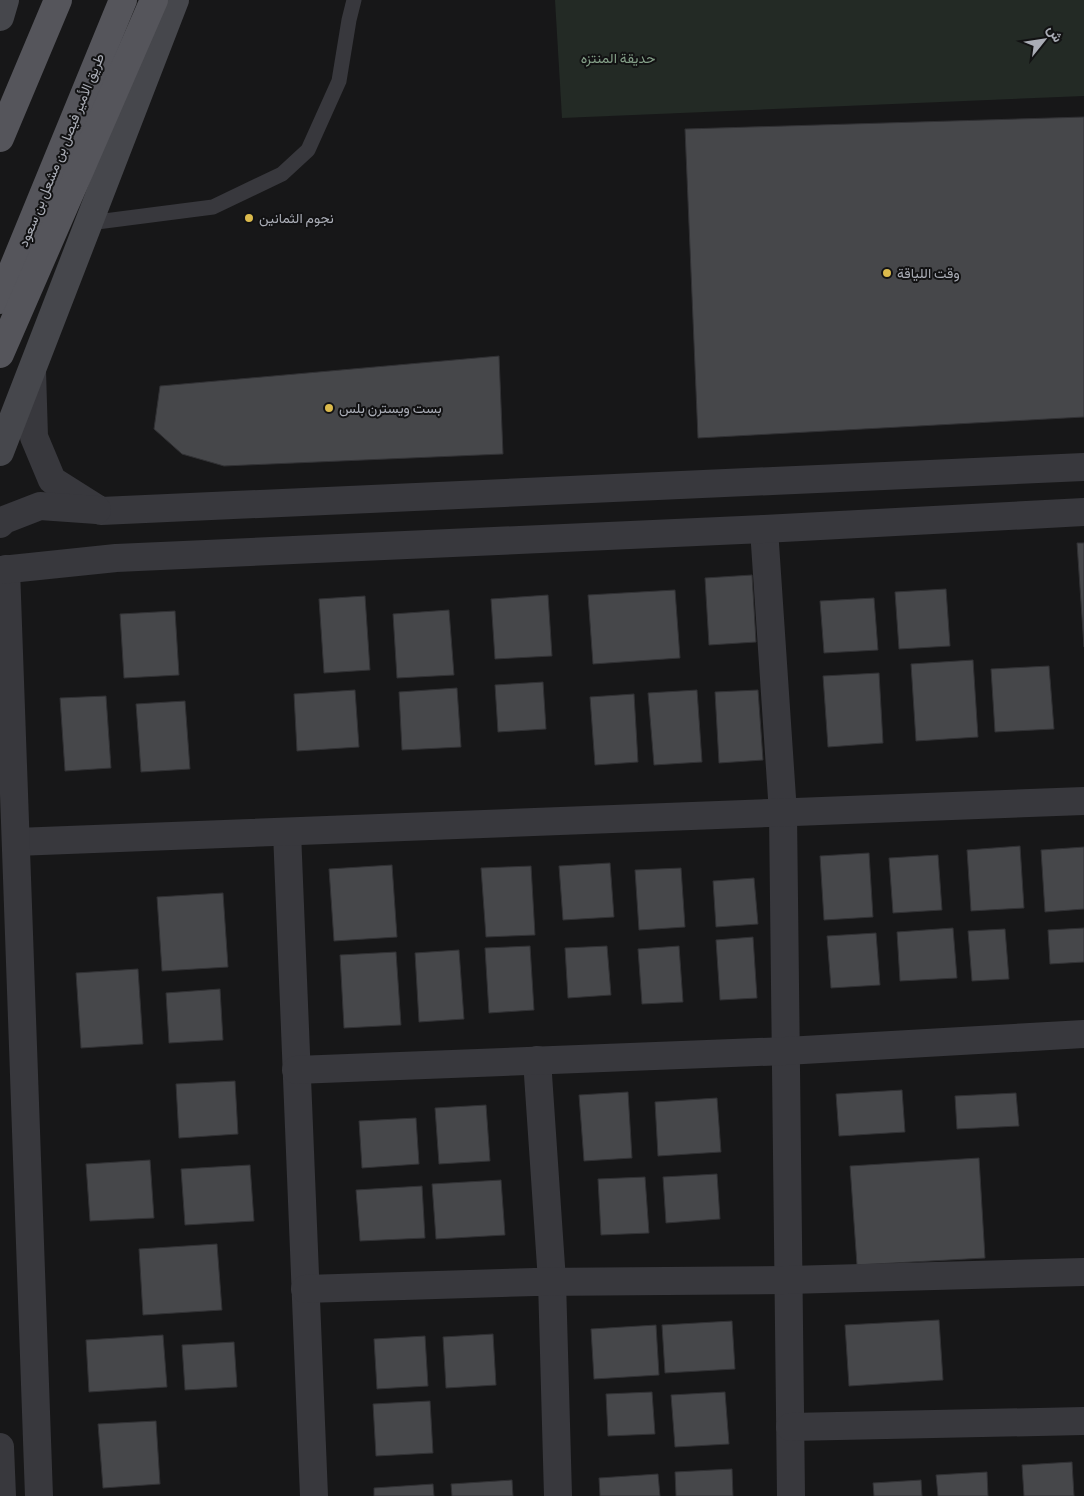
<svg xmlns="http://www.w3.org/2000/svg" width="1084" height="1496" viewBox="0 0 1084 1496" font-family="'PT Sans Narrow',Vazirmatn,sans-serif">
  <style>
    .green { fill: #232a25 }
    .building { fill: #46474a; stroke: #313134 }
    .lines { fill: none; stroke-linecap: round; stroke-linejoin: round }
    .service { stroke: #38383d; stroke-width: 15 }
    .minor { stroke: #38383d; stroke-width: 28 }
    .tertiary { stroke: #38383d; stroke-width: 28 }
    .secondary { stroke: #46474c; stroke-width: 28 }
    .primary { stroke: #55555b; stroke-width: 28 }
    .poi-dot { fill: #dbba4c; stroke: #121213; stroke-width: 2 }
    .labels { text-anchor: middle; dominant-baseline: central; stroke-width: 4; stroke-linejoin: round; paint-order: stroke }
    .park-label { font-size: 14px; fill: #849f88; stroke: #121213 }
    .street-label { font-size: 14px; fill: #aaadb6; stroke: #121213 }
    .poi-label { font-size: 14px; fill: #aaadb6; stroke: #121213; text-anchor: start }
  </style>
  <rect width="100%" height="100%" fill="#171718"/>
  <path class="green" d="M555,0h529v96l-522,22z"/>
  <g class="building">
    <path d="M1084,117v300l-386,21 -13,-309z"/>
    <path d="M499,356l4,98 -279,12 -42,-12 -28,-25 6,-43z"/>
    <path d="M1077,543h7v104z"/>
    <path d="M752,575l4,67 -47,3 -4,-67z"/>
    <path d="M946,589l4,57 -51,3 -4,-57z"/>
    <path d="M675,590l5,68 -87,6 -5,-69z"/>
    <path d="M548,595l4,61 -57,3 -4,-60z"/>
    <path d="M365,596l5,74 -46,3 -5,-74z"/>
    <path d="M874,598l4,52 -54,3 -4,-52z"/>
    <path d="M449,610l5,65 -57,3 -4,-64z"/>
    <path d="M175,611l4,64 -55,3 -4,-64z"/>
    <path d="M973,660l5,77 -62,4 -5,-77z"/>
    <path d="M1049,666l5,63 -59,3 -4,-63z"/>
    <path d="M879,673l4,70 -55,4 -5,-71z"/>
    <path d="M543,682l3,47 -48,3 -3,-47z"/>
    <path d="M457,688l4,59 -59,3 -3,-58z"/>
    <path d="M355,690l4,57 -62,4 -3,-57z"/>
    <path d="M697,690l5,72 -48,3 -6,-72z"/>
    <path d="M758,690l5,70 -44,3 -4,-71z"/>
    <path d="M634,694l4,68 -43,3 -5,-68z"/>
    <path d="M106,696l5,72 -46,3 -5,-73z"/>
    <path d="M185,701l5,68 -49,3 -5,-68z"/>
    <path d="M1020,846l4,62 -53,3 -4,-61z"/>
    <path d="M1084,847v62l-39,3 -4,-62z"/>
    <path d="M869,853l4,64 -49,3 -4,-64z"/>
    <path d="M938,855l4,55 -49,3 -4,-55z"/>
    <path d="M610,863l4,54 -51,3 -4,-54z"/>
    <path d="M392,865l5,72 -63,4 -5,-72z"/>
    <path d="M531,866l4,69 -49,2 -5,-69z"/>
    <path d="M681,868l4,59 -46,3 -4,-60z"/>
    <path d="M754,878l4,46 -42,3 -3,-46z"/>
    <path d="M223,893l5,74 -66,4 -5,-74z"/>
    <path d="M953,928l4,50 -57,3 -3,-49z"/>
    <path d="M1084,928v34l-34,2 -2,-34z"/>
    <path d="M1005,929l4,50 -37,2 -4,-50z"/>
    <path d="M876,933l4,52 -49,3 -4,-52z"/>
    <path d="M753,937l4,61 -37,2 -4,-60z"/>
    <path d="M530,946l4,64 -45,3 -4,-65z"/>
    <path d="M607,946l4,49 -43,3 -3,-50z"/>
    <path d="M679,946l4,56 -41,2 -4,-55z"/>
    <path d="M459,950l5,69 -45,3 -4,-69z"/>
    <path d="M396,952l5,73 -57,3 -4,-73z"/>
    <path d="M138,969l5,75 -62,4 -5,-75z"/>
    <path d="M220,989l3,51 -54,3 -3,-50z"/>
    <path d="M235,1081l3,53 -59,4 -3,-54z"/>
    <path d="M902,1090l3,42 -66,4 -3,-42z"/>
    <path d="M628,1092l4,66 -48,3 -5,-66z"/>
    <path d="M1016,1093l3,33 -62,3 -2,-33z"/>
    <path d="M717,1098l4,54 -63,4 -3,-54z"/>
    <path d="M486,1105l4,56 -51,3 -4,-56z"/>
    <path d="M416,1118l3,46 -57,4 -3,-47z"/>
    <path d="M979,1158l6,100 -128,7 -7,-99z"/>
    <path d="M150,1160l4,58 -64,3 -4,-57z"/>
    <path d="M250,1165l4,56 -69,4 -4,-56z"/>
    <path d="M717,1174l3,45 -54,4 -3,-46z"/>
    <path d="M645,1177l4,56 -48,2 -3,-56z"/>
    <path d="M501,1180l4,55 -69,4 -4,-55z"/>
    <path d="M422,1186l3,52 -65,3 -4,-51z"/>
    <path d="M217,1244l5,66 -79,5 -4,-66z"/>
    <path d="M939,1320l4,60 -94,6 -4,-61z"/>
    <path d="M732,1321l3,48 -70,4 -3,-48z"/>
    <path d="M656,1325l3,50 -65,4 -3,-50z"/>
    <path d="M493,1334l3,51 -50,3 -3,-51z"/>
    <path d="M163,1335l4,52 -78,5 -3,-52z"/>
    <path d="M425,1336l3,50 -51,3 -3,-50z"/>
    <path d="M234,1342l3,45 -52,3 -3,-45z"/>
    <path d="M652,1392l3,42 -47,2 -2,-42z"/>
    <path d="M725,1392l4,52 -54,3 -4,-52z"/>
    <path d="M430,1401l3,52 -57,3 -3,-52z"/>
    <path d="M156,1421l4,63 -57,4 -5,-64z"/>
    <path d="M1072,1462l2,34h-50l-2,-31z"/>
    <path d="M732,1469l1,27h-57l-1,-24z"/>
    <path d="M987,1472l1,24h-50l-2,-21z"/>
    <path d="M658,1474l2,22h-60l-1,-18z"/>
    <path d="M512,1480l1,16h-61l-1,-12z"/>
    <path d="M921,1480l1,16h-48l-1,-13z"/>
    <path d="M433,1484l1,12h-60v-8z"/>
  </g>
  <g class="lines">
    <path class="service" d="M89,223l124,-16 69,-33 26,-24 31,-69 10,-61 5,-20"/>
    <g class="minor">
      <path d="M764,529l19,284 8,683"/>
      <path d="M287,832l27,664"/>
      <path d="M16,842l1068,-41"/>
      <path d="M537,1060l15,221 6,215"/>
      <path d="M296,1070l490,-19 298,-17"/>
      <path d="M305,1289l230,-7 253,-2 296,-8"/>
      <path d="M790,1427l294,-6"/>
    </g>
    <g class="tertiary">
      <path d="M32,371l2,66 18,43 49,31 983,-44"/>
      <path d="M0,524l4,-4 36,-14 57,4"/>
      <path d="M6,569l33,927"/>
      <path d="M0,570l116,-12 648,-29 320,-17"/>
      <path d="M0,1447l2,49"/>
    </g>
    <g class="secondary">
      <path d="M0,17l5,-17"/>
      <path d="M0,452l175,-452"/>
    </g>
    <g class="primary">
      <path d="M0,138l58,-138"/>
      <path d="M0,300l123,-300"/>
      <path d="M0,354l154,-354"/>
    </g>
  </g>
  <g class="poi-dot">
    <circle cx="249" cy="218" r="5"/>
    <circle cx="887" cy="273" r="5"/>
    <circle cx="329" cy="408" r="5"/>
  </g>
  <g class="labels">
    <g class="park-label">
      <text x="618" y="58">حديقة المنتزه</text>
    </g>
    <g class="street-label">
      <text transform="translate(61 150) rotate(-68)">طريق الأمير فيصل بن مشعل بن سعود</text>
    </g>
    <g class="poi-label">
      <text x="259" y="218">نجوم الثمانين</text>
      <text x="897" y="273">وقت اللياقة</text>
      <text x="339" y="408">بست ويسترن بلس</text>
    </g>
  </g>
  <g transform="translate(1044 40) rotate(60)" stroke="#121213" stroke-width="4" paint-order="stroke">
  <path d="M0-4L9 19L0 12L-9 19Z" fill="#aaadb6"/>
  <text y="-8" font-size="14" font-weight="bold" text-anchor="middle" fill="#aaadb6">ش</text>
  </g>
</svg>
